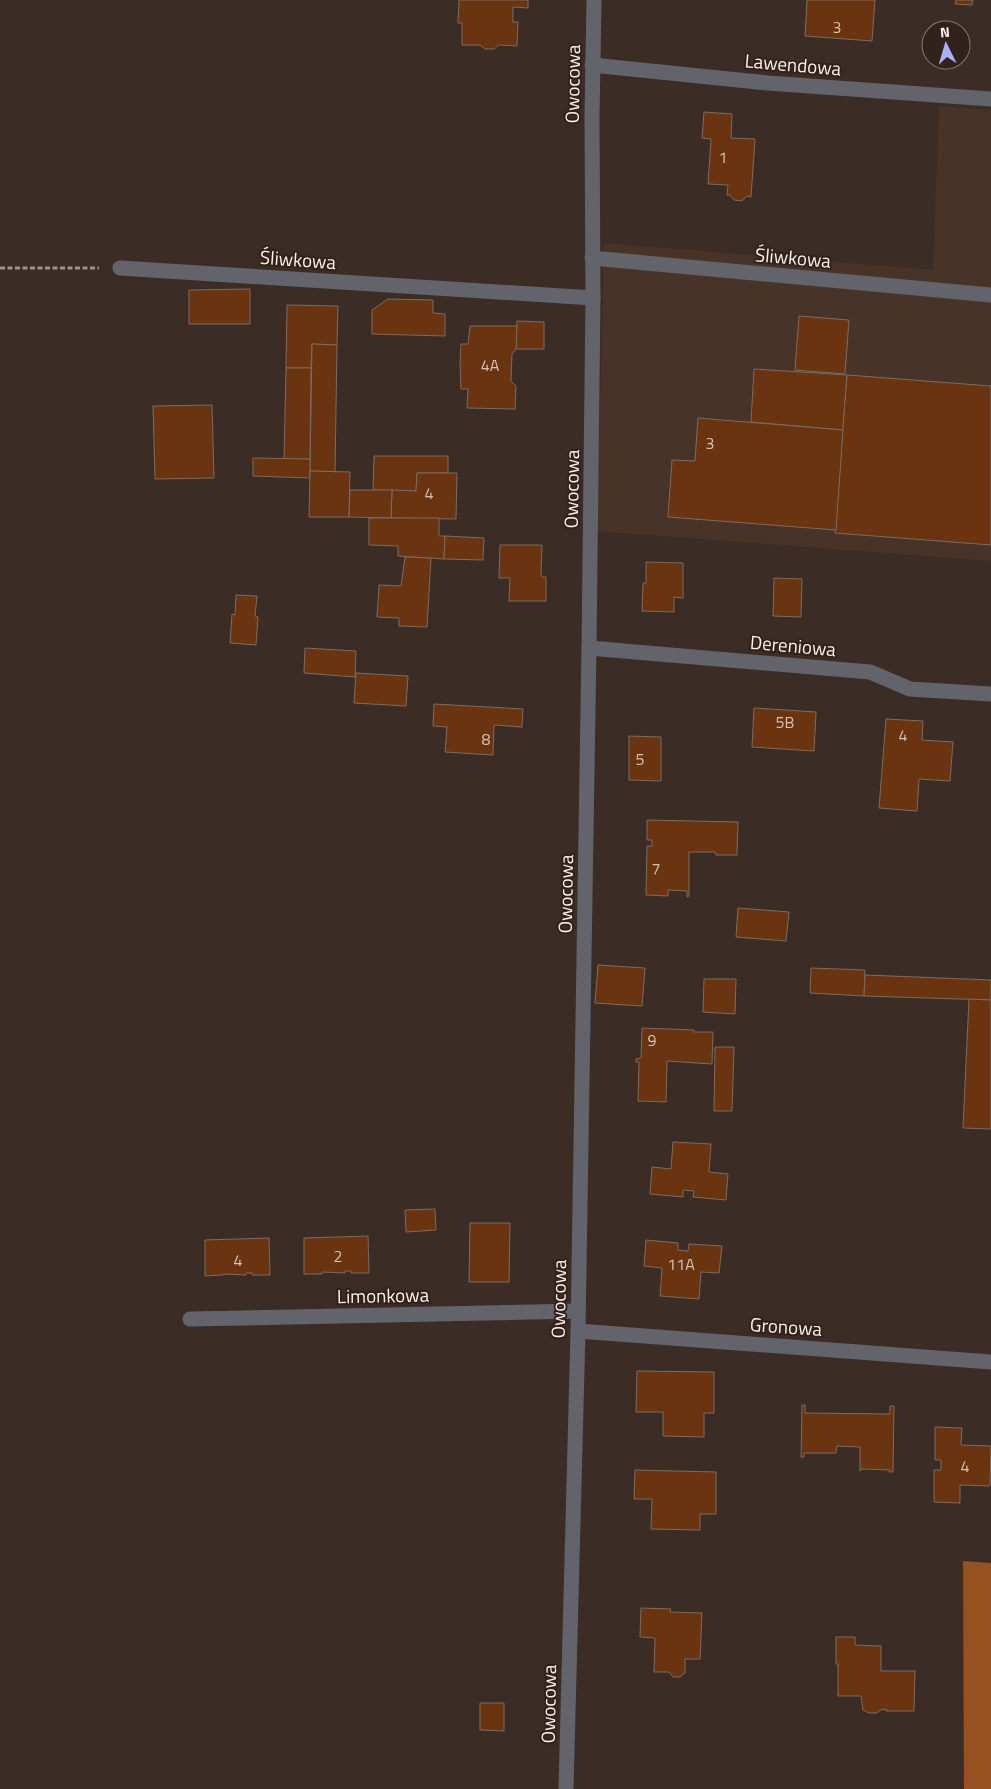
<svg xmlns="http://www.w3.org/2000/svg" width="991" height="1789" viewBox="0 0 991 1789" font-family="'Titillium Web',sans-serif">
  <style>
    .built { fill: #483328 }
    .forest { fill: #97501f }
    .building { fill: #69340f; stroke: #7c6c62 }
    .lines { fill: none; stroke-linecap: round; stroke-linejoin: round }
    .path { stroke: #9d918a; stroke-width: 3; stroke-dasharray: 5 2.5; stroke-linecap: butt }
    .minor { stroke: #63636b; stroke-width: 15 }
    .labels { text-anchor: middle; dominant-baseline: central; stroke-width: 4; stroke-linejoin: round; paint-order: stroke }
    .number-label { font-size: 16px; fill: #d6c2b5 }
    .street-label { font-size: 19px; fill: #fbf1ec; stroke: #31231b }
  </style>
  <rect width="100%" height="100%" fill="#3b2d25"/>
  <path class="built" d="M939,106l52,4v451l-394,-30 7,-288 329,27z"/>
  <path class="forest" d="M963,1561l28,2v226h-27z"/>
  <g class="building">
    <path d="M459,0h69v8l-15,-1v15h5l-1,24 -18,-1 -5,4h-9l-5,-4h-18v-22h-4z"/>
    <path d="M807,0h68l-3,41 -67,-5z"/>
    <path d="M956,0h17l-1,5 -17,-1z"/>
    <path d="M704,112l28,2 -1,24 24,1 -4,58 -4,-1 -5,5 -8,-1 -4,-5h-3l1,-10 -20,-1 3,-45 -9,-1z"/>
    <path d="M250,289v35h-61v-34z"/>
    <path d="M388,299l45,1v13l12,1v22l-73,-2v-24z"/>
    <path d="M287,305l51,1 -1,39 -25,-1 -1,24h-25z"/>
    <path d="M799,316l50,4 -4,54 -50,-4z"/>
    <path d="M517,321l27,1v27h-28z"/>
    <path d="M470,326h47l-1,23 -4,5 -1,27 5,5 -1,23 -48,-1 1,-19h-7l-1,-26 1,-19h7z"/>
    <path d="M312,344l25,1 -2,127 -25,-1z"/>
    <path d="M286,368h25l-1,91h-26z"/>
    <path d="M754,369l93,6 -4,55 -92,-8z"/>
    <path d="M847,375l144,11v159l-156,-12z"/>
    <path d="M212,405l2,73 -59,1 -2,-73z"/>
    <path d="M698,418l145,12 -7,100 -168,-13 4,-57 23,1z"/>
    <path d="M374,456h74v17h-31l-1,18 -43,-1z"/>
    <path d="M253,458l57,1v19l-57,-2z"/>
    <path d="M310,471l40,1 -1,45h-40z"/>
    <path d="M417,473h40l-1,46 -65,-1 1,-28 24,1z"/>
    <path d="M350,490h42l-1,28 -42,-1z"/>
    <path d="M369,518h70v18h6l-1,23 -46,-3v-10l-29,-1z"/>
    <path d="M445,536l39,2 -1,22 -39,-1z"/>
    <path d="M500,545h42l-1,28 1,4h4v24h-37l1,-23h-11z"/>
    <path d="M405,557l26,1 -4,69 -28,-1v-8l-22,-1 2,-32 22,1z"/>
    <path d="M646,562l37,1v35l-9,-1v15l-32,-1 1,-28h3z"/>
    <path d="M774,578l28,1 -1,38 -28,-1z"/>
    <path d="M236,595l21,1 -2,20 3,1 -2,28 -26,-2 2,-29 3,1z"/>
    <path d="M305,648l51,3 -1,26 -51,-4z"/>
    <path d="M356,673l52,3 -2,30 -52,-3z"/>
    <path d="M434,704l89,5 -1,18 -28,-2 -1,30 -48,-3 2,-25 -14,-1z"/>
    <path d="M754,708l62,4 -2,39 -62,-4z"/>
    <path d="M886,719l37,2 -1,19 31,2 -3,39 -31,-2 -2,32 -38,-3z"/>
    <path d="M629,736l32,1v44l-32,-1z"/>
    <path d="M647,820l91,2 -1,33h-21l-1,-3h-26v44l-2,1v-6l-19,-1v6l-22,-1 1,-49h5v-6h-5z"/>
    <path d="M738,908l51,4 -3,29 -50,-4z"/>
    <path d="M598,965l47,3 -3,38 -47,-3z"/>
    <path d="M811,968l54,2 -1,26 -54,-3z"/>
    <path d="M865,975l126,5v20l-127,-4z"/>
    <path d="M704,979h32l-1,35 -32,-2z"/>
    <path d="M969,999l22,1v129l-28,-1z"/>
    <path d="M642,1028l52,2v2h19l-1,32 -45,-3 -1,41 -28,-1 1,-39h-3v-3l5,-1z"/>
    <path d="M715,1047h19l-2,64h-18z"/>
    <path d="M673,1142l38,2 -2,28 19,2 -2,26 -33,-3 1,-6 -11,-1v7l-33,-3 2,-27 19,2z"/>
    <path d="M435,1209l1,21 -30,2 -1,-22z"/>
    <path d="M470,1223h40l-1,59h-40z"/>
    <path d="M368,1236l1,37h-18v-2h-6v2l-23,-1v2h-18v-36z"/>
    <path d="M269,1238l1,37h-18v-2h-6v2l-23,-1v1l-18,1v-36z"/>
    <path d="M646,1240l32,3v7l10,1 1,-7 33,2 -3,27 -18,-1 -2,27 -39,-3 2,-28 -18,-2z"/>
    <path d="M637,1371l77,1v41h-10v24l-41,-1v-24h-27z"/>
    <path d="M802,1405h3v8l85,1v-8h4l-1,66h-4l1,-2 -29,-1 -1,2v-24l-23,-1 -1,7h-32v4h-3z"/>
    <path d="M935,1427l27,1 -1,17 30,1 -1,40 -30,-1v18l-26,-1v-32h7v-10h-6z"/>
    <path d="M635,1470l81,2v42h-16v16l-49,-1 1,-30h-18z"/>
    <path d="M641,1608l30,1 -1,3 32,1 -2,46h-15v14l-5,4h-7l-4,-5h-15l1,-34 -15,-1z"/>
    <path d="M836,1637h19v8l26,1v25h34l-1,40h-28v-2l-6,1 -3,3h-8l-6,-3 -2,-14h-23v-32h-2z"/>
    <path d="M480,1703h24v28l-24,-1z"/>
  </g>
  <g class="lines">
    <path class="path" d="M0,268h99"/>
    <g class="minor">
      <path d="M592,65l176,18 223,16"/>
      <path d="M592,258l399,37"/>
      <path d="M120,268l473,30"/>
      <path d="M589,648l281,24 40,17 81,5"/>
      <path d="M190,1319l388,-8"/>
      <path d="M578,1331l413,31"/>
      <path d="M566,1789l12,-458 11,-683 4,-350 -1,-180 2,-118"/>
    </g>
  </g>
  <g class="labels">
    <g class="number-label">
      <text x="837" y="27">3</text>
      <text x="723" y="157">1</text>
      <text x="490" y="365">4A</text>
      <text x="710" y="443">3</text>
      <text x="429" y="493">4</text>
      <text x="785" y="722">5B</text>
      <text x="903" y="735">4</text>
      <text x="486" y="739">8</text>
      <text x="640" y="759">5</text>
      <text x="656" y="868">7</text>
      <text x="652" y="1040">9</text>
      <text x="338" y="1256">2</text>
      <text x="238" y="1260">4</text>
      <text x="681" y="1264">11A</text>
      <text x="965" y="1466">4</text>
    </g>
    <g class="street-label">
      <text transform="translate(793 64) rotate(5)">Lawendowa</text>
      <text transform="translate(572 84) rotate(-89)">Owocowa</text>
      <text transform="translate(793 257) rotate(5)">Śliwkowa</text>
      <text transform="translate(298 259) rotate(4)">Śliwkowa</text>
      <text transform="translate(571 489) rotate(-89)">Owocowa</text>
      <text transform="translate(793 645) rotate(5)">Dereniowa</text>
      <text transform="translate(565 894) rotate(-89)">Owocowa</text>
      <text transform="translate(383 1295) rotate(-1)">Limonkowa</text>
      <text transform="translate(558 1299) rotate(-89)">Owocowa</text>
      <text transform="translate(786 1326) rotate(4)">Gronowa</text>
      <text transform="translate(548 1704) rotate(-89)">Owocowa</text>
    </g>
  </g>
  <g transform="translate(946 45) rotate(355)"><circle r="24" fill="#31231b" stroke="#82756f"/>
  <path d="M0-4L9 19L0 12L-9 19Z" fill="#acaffb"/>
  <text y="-8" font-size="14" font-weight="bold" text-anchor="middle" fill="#fbf1ec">N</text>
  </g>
</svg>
